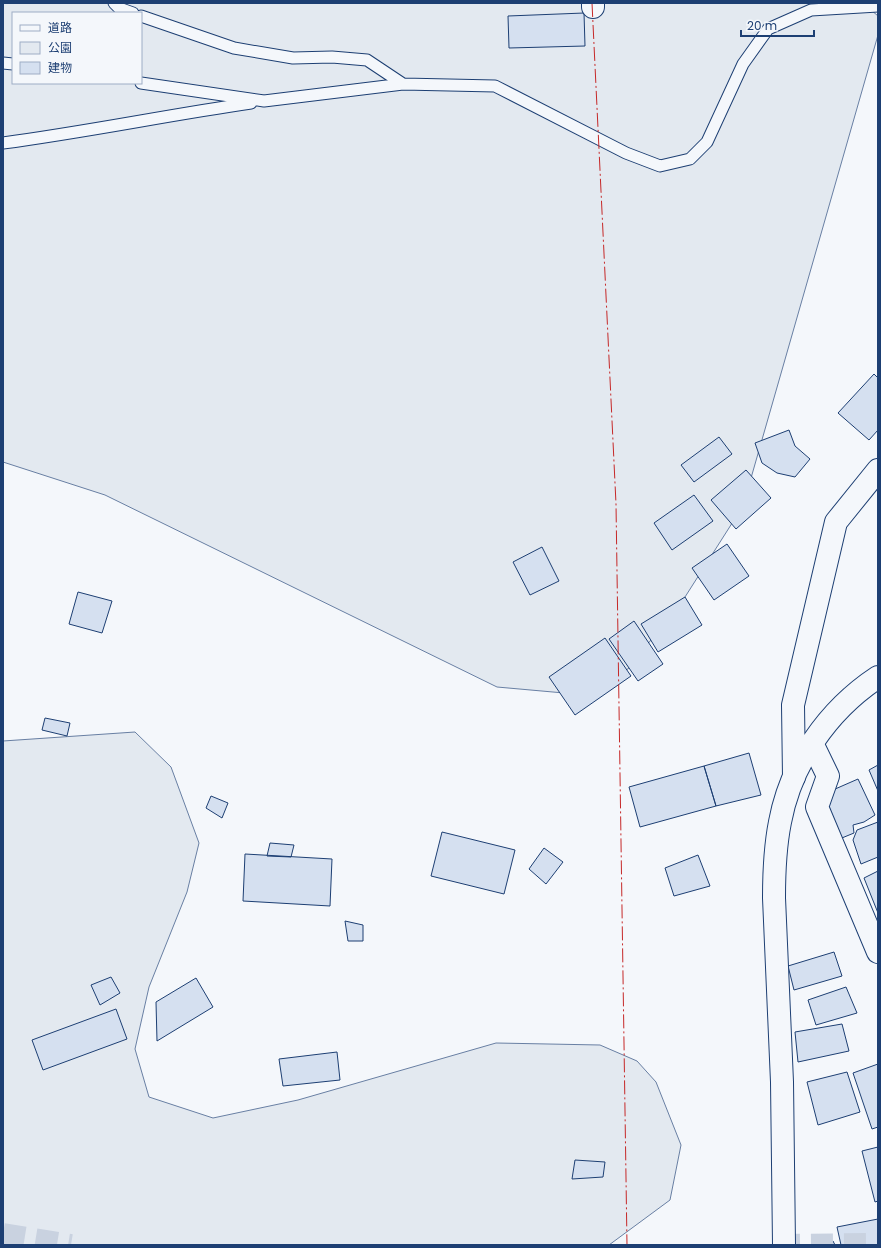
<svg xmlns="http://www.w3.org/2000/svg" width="881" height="1248" font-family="Poppins,'Noto Sans JP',sans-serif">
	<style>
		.green { fill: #e3e9f0; stroke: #687fa3; fill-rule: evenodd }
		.building { fill: #d5e0f0; stroke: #1d3f73 }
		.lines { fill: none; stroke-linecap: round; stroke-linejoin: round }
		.secondary-tunnel { stroke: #c9d2e0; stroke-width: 22; stroke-dasharray: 22 11; stroke-linecap: butt }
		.lane-casing { stroke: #1d3f73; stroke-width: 13 }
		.street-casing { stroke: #1d3f73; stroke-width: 24 }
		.secondary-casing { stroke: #1d3f73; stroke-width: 24 }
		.lane { stroke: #f4f7fb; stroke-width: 11 }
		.street { stroke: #f4f7fb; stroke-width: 22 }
		.secondary { stroke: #f4f7fb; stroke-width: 22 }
		.power { stroke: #c62828; stroke-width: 1; stroke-dasharray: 14 3 2 3; stroke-linecap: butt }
	</style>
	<rect width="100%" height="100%" fill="#f4f7fb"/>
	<path class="green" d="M3,3h860l15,13v19l-135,471 -58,91 -57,72 -64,24 -67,-6 -392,-192 -102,-33zM13,13h128v70h-128z
		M135,732l36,35 28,76 -12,49 -38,95 -14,62 14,48 64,21 85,-18 198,-57 104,2 37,16 19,21 25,63 -11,55 -61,45h-606v-504z"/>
	<path class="building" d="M584,13l1,33 -76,2 -1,-32z
		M874,374l4,4v52l-9,10 -31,-27z
		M789,430l6,16 15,13 -15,18 -18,-4 -15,-10 -7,-20z
		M719,437l13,17 -38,28 -13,-17z
		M746,470l25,28 -35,31 -25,-29z
		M694,495l19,26 -41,29 -18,-27z
		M727,544l22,32 -35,24 -22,-32z
		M542,547l17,34 -29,14 -17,-33z
		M78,592l34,9 -10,32 -33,-9z
		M685,597l17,28 -44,27 -17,-28z
		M634,621l29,43 -25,17 -29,-42z
		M605,638l26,38 -56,39 -26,-38z
		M45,718l25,5 -3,13 -25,-6z
		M749,753l12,42 -45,11 -12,-40z
		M878,765v26l-9,-21z
		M704,766l12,40 -76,21 -11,-40z
		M858,779l17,36 -11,7 -11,3 1,8 -17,7 -11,-47z
		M211,796l17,7 -6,15 -16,-10z
		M878,822v35l-17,7 -8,-24 4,-10z
		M442,832l73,18 -11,44 -73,-18z
		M270,843l24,2 -3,12 -24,-1z
		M544,848l19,14 -17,22 -17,-15z
		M245,854l87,5 -2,47 -87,-5z
		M698,855l12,31 -36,10 -9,-28z
		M878,871v42l-14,-35z
		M345,921l18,4v16h-15z
		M834,952l8,24 -48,14 -6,-24z
		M111,977l9,16 -20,12 -9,-20z
		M196,978l17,29 -56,34 -1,-39z
		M846,987l11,26 -41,12 -8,-25z
		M116,1009l11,30 -84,31 -11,-30z
		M842,1024l7,27 -51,11 -3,-30z
		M337,1052l3,28 -57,6 -4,-27z
		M878,1064v63l-6,2 -19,-56z
		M847,1072l13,40 -42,13 -11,-43z
		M878,1147v54l-3,1 -13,-51z
		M575,1160l30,2 -2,15 -31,2z
		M878,1219v26h-37l-4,-18z
		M833,1241l2,4h-17z"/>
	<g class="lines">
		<path class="secondary-tunnel" d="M3,1234l68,11
			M778,1245l100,-1"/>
		<g class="lane-casing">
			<path id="lane" d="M114,3l5,5 14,5
				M141,16l93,32 59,10 39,-1 35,3 36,24
				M3,63l10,1
				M141,83l123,18 139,-17 92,2 131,67 34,13 30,-7 17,-17 36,-78 25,-35 43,-19 67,-4
				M3,143c83,-11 165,-28 248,-40"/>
		</g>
		<g class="street-casing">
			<path id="street" d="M593,7v-4
				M812,743l16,33 -11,31 61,145
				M794,777l-1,-72 43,-183 42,-52"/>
		</g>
		<g class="secondary-casing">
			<path id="secondary" d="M784,1245l-2,-163 -8,-184c0,-25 1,-51 6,-76 11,-59 48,-112 98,-145"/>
		</g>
		<use href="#lane" class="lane"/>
		<use href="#street" class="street"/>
		<use href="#secondary" class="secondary"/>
		<path class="power" d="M592,3l24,501 11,741"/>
	</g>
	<rect width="881" height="1248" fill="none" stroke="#1d3f73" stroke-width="8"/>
	<rect x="12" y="12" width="130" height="72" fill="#f4f7fb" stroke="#9eadc5"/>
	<rect x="20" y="25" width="20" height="6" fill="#f4f7fb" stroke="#9eadc5"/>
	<text x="48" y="32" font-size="12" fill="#1d3f73">道路</text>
	<rect x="20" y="42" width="20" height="12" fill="#e3e9f0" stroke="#9eadc5"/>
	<text x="48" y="52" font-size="12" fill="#1d3f73">公園</text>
	<rect x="20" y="62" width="20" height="12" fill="#d5e0f0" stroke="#9eadc5"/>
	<text x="48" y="72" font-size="12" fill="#1d3f73">建物</text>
	<path d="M741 30v6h73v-6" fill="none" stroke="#1d3f73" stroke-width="2"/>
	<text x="747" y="30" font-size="12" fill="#1d3f73" stroke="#f4f7fb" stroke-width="3" paint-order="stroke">20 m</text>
</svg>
